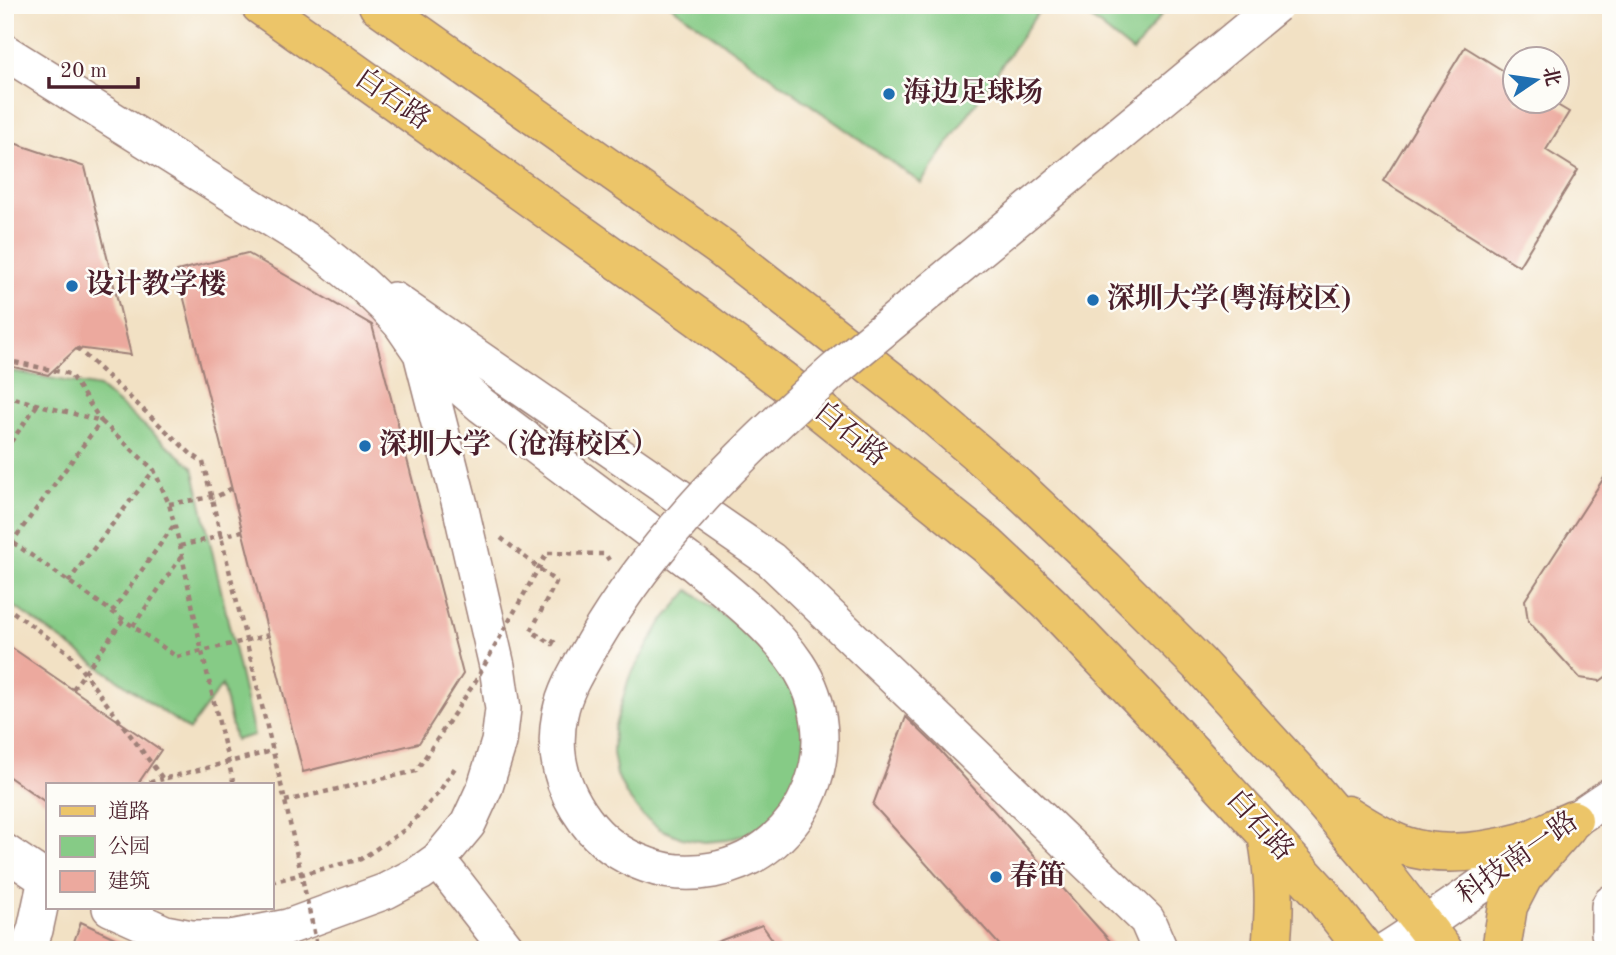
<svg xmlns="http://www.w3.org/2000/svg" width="1616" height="955" font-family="'Old Standard TT','Noto Serif SC',serif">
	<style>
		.green { fill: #86cb86; stroke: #687558; stroke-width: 2 }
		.building { fill: #eca99e }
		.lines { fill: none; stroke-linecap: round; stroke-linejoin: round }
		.minor-casing { stroke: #9e8078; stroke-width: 38 }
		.major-casing { stroke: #9e8078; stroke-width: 41 }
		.path { stroke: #9e8078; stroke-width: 4.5; stroke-dasharray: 5 5; stroke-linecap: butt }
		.minor { stroke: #fff; stroke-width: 35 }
		.major { stroke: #ecc569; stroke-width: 38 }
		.minor-bridge-casing { stroke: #9e8078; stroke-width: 38; stroke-linecap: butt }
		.path-bridge { stroke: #9e8078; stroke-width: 4.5; stroke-dasharray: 5 5; stroke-linecap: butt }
		.minor-bridge { stroke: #fff; stroke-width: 35 }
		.poi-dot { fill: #1f6fb2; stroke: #fdfcf7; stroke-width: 2.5 }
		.labels { text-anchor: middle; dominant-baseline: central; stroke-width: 5; stroke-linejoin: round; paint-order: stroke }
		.poi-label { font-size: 28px; font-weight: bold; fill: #4a1f2b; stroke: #fdfcf7; text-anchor: start }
		.street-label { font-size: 28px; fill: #4a1f2b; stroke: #fdfcf7 }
	</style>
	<rect width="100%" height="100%" fill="#fdfcf7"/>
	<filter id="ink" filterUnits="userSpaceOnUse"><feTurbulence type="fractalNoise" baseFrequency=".0143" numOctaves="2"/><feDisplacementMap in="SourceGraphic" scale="14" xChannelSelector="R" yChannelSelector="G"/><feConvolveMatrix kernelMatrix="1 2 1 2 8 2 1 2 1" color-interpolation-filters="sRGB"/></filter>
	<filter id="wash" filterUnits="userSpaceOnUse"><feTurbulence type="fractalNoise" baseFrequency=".00686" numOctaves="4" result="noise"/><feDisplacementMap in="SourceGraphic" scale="28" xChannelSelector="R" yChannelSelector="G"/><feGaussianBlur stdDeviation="1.57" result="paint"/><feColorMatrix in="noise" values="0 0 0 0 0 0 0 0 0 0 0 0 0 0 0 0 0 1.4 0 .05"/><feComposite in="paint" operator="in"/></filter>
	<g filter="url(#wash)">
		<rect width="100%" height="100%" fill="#f2e1c4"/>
		<path class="green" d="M670,5h373l-122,178z
			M1074,5h95l-36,47z
			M5,370l94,17 94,80 61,268 -19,5 -13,-55 -33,45 -184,-130z
			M689,590l43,32 26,24 22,27 14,22 7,20 4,23 -1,23 -18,43 -16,17 -20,12 -22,7 -23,2 -23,-4 -22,-9 -18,-14 -15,-19 -10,-21 -4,-22 1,-24 15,-51 32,-55z"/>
		<g id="blocks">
			<path class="building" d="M1465,47l50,31v24h37l17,10 -23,38 32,20 -59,96 -136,-85z
				M5,140l80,27 46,188 -54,-7 -29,27 -43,-10z
				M247,253l125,72 91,349 -44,69 -116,29 -126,-501z
				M1611,467v206l-11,8 -20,-3 -52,-57 -3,-21z
				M5,643l156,107 -24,35h-90v18l-42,-29z
				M906,717l30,29 182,204h-114l-131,-145z
				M81,922l59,28h-69z
				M762,925l18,25h-76l-1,-3z"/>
		</g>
	</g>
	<g filter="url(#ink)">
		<use href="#blocks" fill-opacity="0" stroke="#9e8078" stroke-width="2"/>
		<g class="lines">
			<g class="minor-casing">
				<path id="minor" d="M5,52l310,194 46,37 24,23 16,18 20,29 39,152 37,161 6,43 -4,33 -14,45 -17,37 -30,36 -18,13 -34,18 -98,36 -57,11h-40l-26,-5 -55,-25
					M394,300l377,260 376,360 13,30
					M421,353l60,52 208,156
					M5,852l42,28
					M438,860l70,90
					M1611,903l-2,3v27l2,6
					M27,950l8,-20 11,-51
					M1386,950c77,-49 149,-105 225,-155"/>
			</g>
			<g class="major-casing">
				<path id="major" d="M260,5l439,313 84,63 204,164 63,59 146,153 121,132 48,61
					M378,5l342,242 198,155 98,84 88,83 95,95 98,107 77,90 69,89
					M1347,815c18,11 37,24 58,31 37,12 80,6 117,-4 17,-5 34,-15 51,-22
					M1267,835c8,42 8,73 4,115
					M1501,950l7,-44 15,-29 44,-50"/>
			</g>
			<path class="path" d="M77,348l114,106 12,8
				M5,360l65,14 31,47 -89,121
				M5,396l96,25 53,49 15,34 11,42 22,106 32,133
				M5,450l33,-46
				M169,504l49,-8 14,-8
				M5,537l172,120 92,-22
				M501,538l55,44 -25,49 21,13 3,-5
				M180,546l62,-15
				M68,582l86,-112
				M112,612l62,-87
				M133,626l48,-69
				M73,689l50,-69
				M140,785l23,-6
				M271,882l90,-23 45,-30 33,-37 17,-26"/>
			<use href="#minor" class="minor"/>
			<use href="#major" class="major"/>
			<g class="minor-bridge-casing">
				<path id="minor-bridge" d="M693,563c36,31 77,61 104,101 53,79 10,188 -84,206 -22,4 -45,3 -66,-5 -26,-9 -46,-23 -62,-45 -23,-31 -33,-68 -25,-106 5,-26 20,-48 33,-71 61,-105 153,-195 244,-275l439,-363"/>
			</g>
			<path class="path-bridge" d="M203,462l82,339 33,149
				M5,606l64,47 94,126 109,-28
				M285,801l131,-30 59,-89 72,-129 58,1 4,6"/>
			<use href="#minor-bridge" class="minor-bridge"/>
		</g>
	</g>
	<g class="poi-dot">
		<circle cx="889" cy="94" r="7"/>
		<circle cx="72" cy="286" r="7"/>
		<circle cx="1093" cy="300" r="7"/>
		<circle cx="365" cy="446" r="7"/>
		<circle cx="996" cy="877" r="7"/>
	</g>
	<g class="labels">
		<g class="poi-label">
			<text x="903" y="94">海边足球场</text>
			<text x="86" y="286">设计教学楼</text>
			<text x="1107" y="300">深圳大学(粤海校区)</text>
			<text x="379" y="446">深圳大学（沧海校区）</text>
			<text x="1010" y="877">春笛</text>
		</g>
		<g class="street-label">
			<text transform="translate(392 100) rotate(35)">白石路</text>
			<text transform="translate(850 435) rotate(39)">白石路</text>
			<text transform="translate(1259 826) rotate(48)">白石路</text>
			<text transform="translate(1518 859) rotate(-35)">科技南一路</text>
		</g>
	</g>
	<rect width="1616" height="955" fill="none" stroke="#fdfcf7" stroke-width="28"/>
	<rect x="46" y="783" width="228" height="126" fill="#fdfcf7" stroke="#b5a4a5" stroke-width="2"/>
	<rect x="60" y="806" width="35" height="10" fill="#ecc569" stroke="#b5a4a5" stroke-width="2"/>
	<text x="108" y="818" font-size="21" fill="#4a1f2b">道路</text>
	<rect x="60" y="836" width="35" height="21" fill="#86cb86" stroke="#b5a4a5" stroke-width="2"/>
	<text x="108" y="853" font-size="21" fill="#4a1f2b">公园</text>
	<rect x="60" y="871" width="35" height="21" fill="#eca99e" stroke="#b5a4a5" stroke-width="2"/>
	<text x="108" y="888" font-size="21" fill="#4a1f2b">建筑</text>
	<g transform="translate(1536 80) rotate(77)"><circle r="33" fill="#fdfcf7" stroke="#b5a4a5" stroke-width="2"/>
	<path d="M0-5L12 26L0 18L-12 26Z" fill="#1f6fb2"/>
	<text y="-10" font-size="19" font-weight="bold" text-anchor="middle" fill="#4a1f2b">北</text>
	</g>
	<path d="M49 77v10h89v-10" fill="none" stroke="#4a1f2b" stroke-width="3.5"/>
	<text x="60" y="77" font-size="21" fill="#4a1f2b" stroke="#fdfcf7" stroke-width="5" paint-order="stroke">20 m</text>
</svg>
